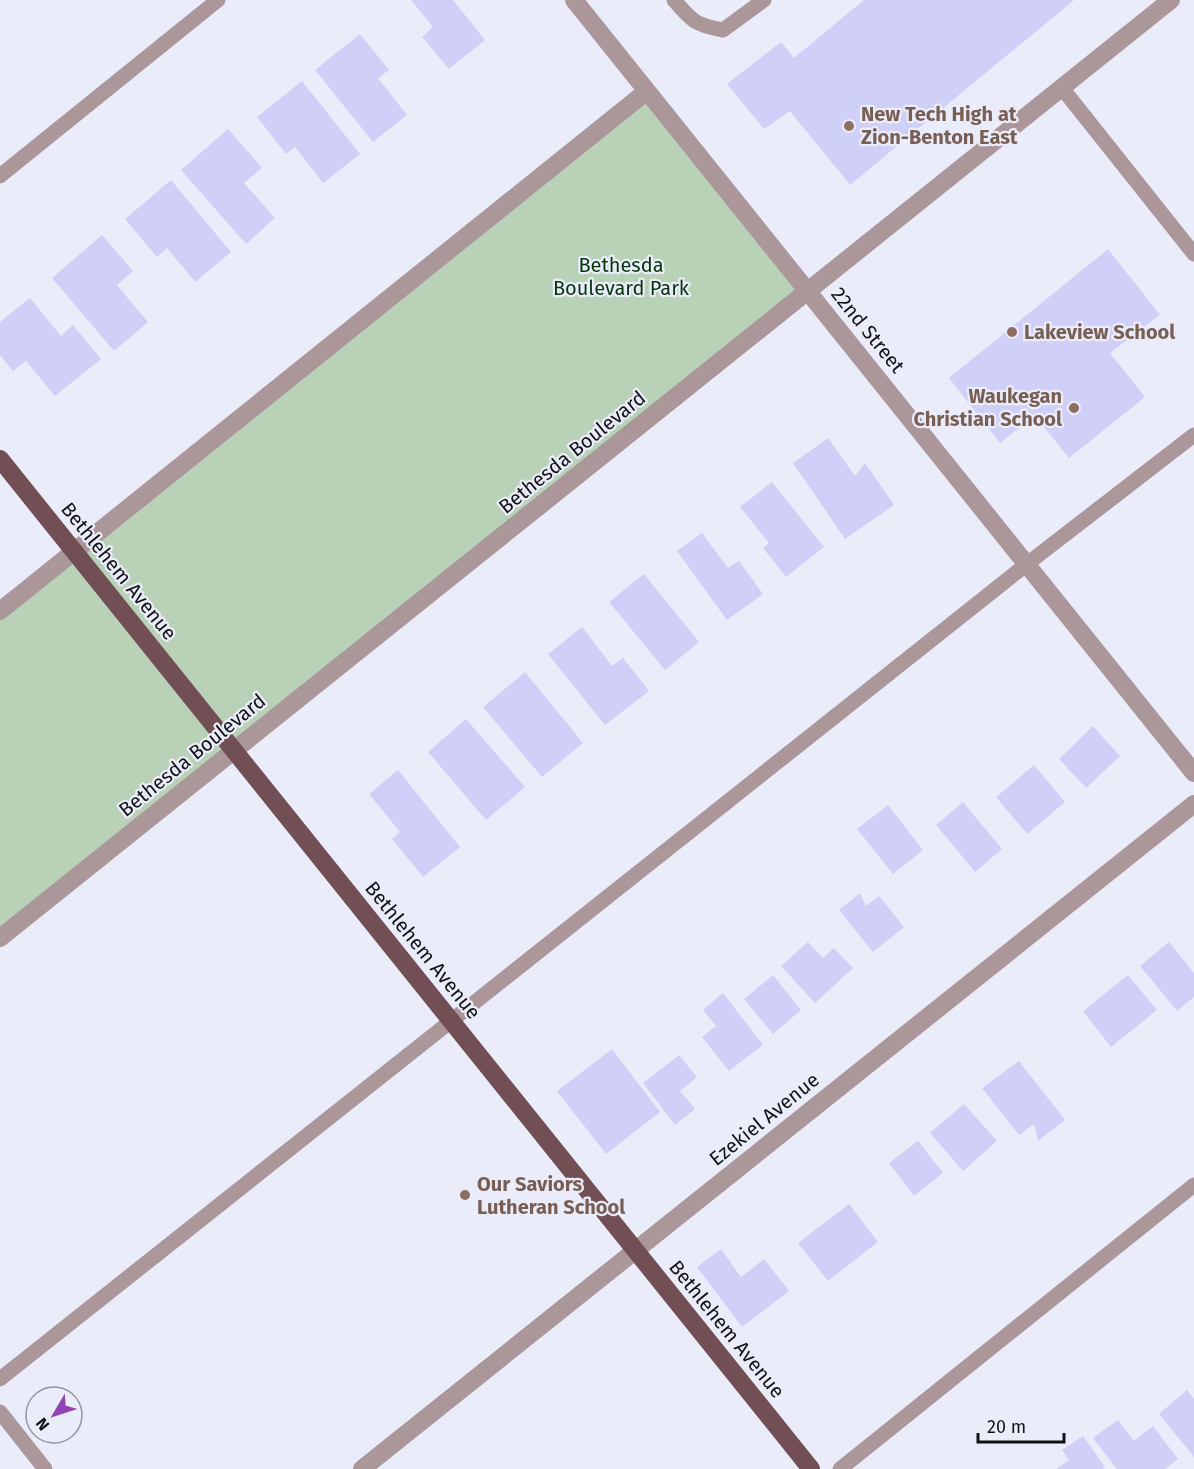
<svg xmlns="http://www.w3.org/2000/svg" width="1194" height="1469" font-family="'Fira Sans',sans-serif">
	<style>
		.green { fill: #b8d1b7 }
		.building { fill: #cfcff7 }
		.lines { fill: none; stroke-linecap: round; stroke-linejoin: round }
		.lane { stroke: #ab9699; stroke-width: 15 }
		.street { stroke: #ab9699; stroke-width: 18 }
		.primary { stroke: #724f55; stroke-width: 18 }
		.education-dot { fill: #8d6e63; stroke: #eaedf9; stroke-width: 2 }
		.labels { text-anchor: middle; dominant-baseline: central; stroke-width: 4.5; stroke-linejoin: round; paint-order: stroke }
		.education-label { font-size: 20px; font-weight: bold; fill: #785e54; stroke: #eaedf9; text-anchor: start }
		.park-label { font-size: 20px; fill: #05350a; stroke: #eaedf9 }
		.street-label { font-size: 20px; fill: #121216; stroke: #eaedf9 }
	</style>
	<rect width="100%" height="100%" fill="#eaedf9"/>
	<path class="green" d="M647,91l161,201 -808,645v-326z"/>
	<path class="building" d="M411,0h42l32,40 -36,29 -27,-32 11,-10z
		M864,0h210l-224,185 -60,-74 -26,18 -37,-45 54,-42 13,16z
		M360,34l29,36 -11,8 29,37 -34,27 -58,-72z
		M302,81l58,73 -37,29 -28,-36 -9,7 -29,-37z
		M228,129l34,39 -18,15 31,35 -29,26 -65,-74z
		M171,180l60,72 -36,30 -28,-34 -10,9 -32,-38z
		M102,235l31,36 -16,14 31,37 -34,29 -62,-73z
		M1108,249l52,66 -50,38 35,44 -76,61 -34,-42 -35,27 -51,-65z
		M30,298l31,38 12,-11 28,34 -46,37 -29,-35 -13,10 -13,-16v-33z
		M828,438l27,38 10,-13 29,42 -49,34 -52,-76z
		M772,482l52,65 -38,30 -23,-29 6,-5 -29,-36z
		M702,533l26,35 11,-7 24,33 -36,26 -50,-69z
		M644,574l55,68 -34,28 -56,-68z
		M582,627l30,39 11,-8 26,33 -44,34 -57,-71z
		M525,672l58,71 -41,34 -59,-70z
		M466,719l59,68 -39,33 -58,-68z
		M1093,726l27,30 -34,32 -27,-29z
		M1034,765l31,37 -38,32 -31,-37z
		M398,770l62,77 -37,30 -31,-38 8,-7 -31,-38z
		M963,802l39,47 -27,23 -39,-47z
		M888,805l35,45 -30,24 -36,-45z
		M860,893l6,13 13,-10 25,31 -31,25 -34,-42z
		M808,942l15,16 11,-10 19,20 -38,35 -34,-37z
		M1169,942l25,31v24l-17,14 -37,-45z
		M773,975l28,35 -28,24 -29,-35z
		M1128,975l29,35 -46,37 -28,-36z
		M723,993l40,52 -34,26 -27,-34 14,-11 -13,-16z
		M612,1049l48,63 -54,42 -49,-63z
		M679,1055l18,22 -17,14 15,18 -20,16 -32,-42z
		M1019,1061l46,59 -27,21 -4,-17 -15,11 -37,-47z
		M964,1104l33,37 -34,30 -33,-38z
		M918,1141l25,32 -29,23 -25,-33z
		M849,1204l29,38 -50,39 -30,-38z
		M721,1249l20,28 23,-18 25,32 -47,36 -45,-60z
		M1187,1390l7,9v58l-35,-43z
		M1118,1420l16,21 19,-15 25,33 -13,10h-48l-24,-31z
		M1083,1436l22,31 -2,2h-47l13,-9 -7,-10z"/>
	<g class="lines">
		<path class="lane" d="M674,0c18,21 21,25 49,30l41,-30
			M1062,88l132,166
			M0,176l218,-176
			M0,1379l1027,-815 167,-129
			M0,1412l45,57
			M840,1469l354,-284"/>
		<path class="street" d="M574,0l620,773
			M0,611l647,-520
			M0,938l1171,-938
			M362,1469l832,-665"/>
		<path class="primary" d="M0,459l811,1010"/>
	</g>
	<g class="education-dot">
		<circle cx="849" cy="126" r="6"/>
		<circle cx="1012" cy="332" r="6"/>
		<circle cx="1074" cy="408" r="6"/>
		<circle cx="465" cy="1195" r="6"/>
	</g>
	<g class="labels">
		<g class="education-label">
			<text x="861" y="114">New Tech High at<tspan x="861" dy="23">Zion-Benton East</tspan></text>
			<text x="1024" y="332">Lakeview School</text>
			<text x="1062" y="396" text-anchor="end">Waukegan<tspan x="1062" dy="23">Christian School</tspan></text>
			<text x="477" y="1184">Our Saviors<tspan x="477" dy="23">Lutheran School</tspan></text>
		</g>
		<g class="park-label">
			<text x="621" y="265">Bethesda<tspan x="621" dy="23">Boulevard Park</tspan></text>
		</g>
		<g class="street-label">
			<text transform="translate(868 330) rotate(51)">22nd Street</text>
			<text transform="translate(572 452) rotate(-39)">Bethesda Boulevard</text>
			<text transform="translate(119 571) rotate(51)">Bethlehem Avenue</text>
			<text transform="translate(192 755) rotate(-39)">Bethesda Boulevard</text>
			<text transform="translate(423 950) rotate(51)">Bethlehem Avenue</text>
			<text transform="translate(764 1119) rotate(-39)">Ezekiel Avenue</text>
			<text transform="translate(727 1329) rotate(51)">Bethlehem Avenue</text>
		</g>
	</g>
	<g transform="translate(54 1415) rotate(231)"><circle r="28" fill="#eaedf9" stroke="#94959e" stroke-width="1.5"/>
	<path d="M0-4.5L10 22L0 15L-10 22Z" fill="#9344b4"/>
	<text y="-9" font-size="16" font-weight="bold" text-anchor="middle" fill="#121216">N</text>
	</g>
	<path d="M978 1433v9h86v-9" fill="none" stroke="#121216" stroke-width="3"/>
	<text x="987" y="1433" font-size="18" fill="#121216" stroke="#eaedf9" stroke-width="4.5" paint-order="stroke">20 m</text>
</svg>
